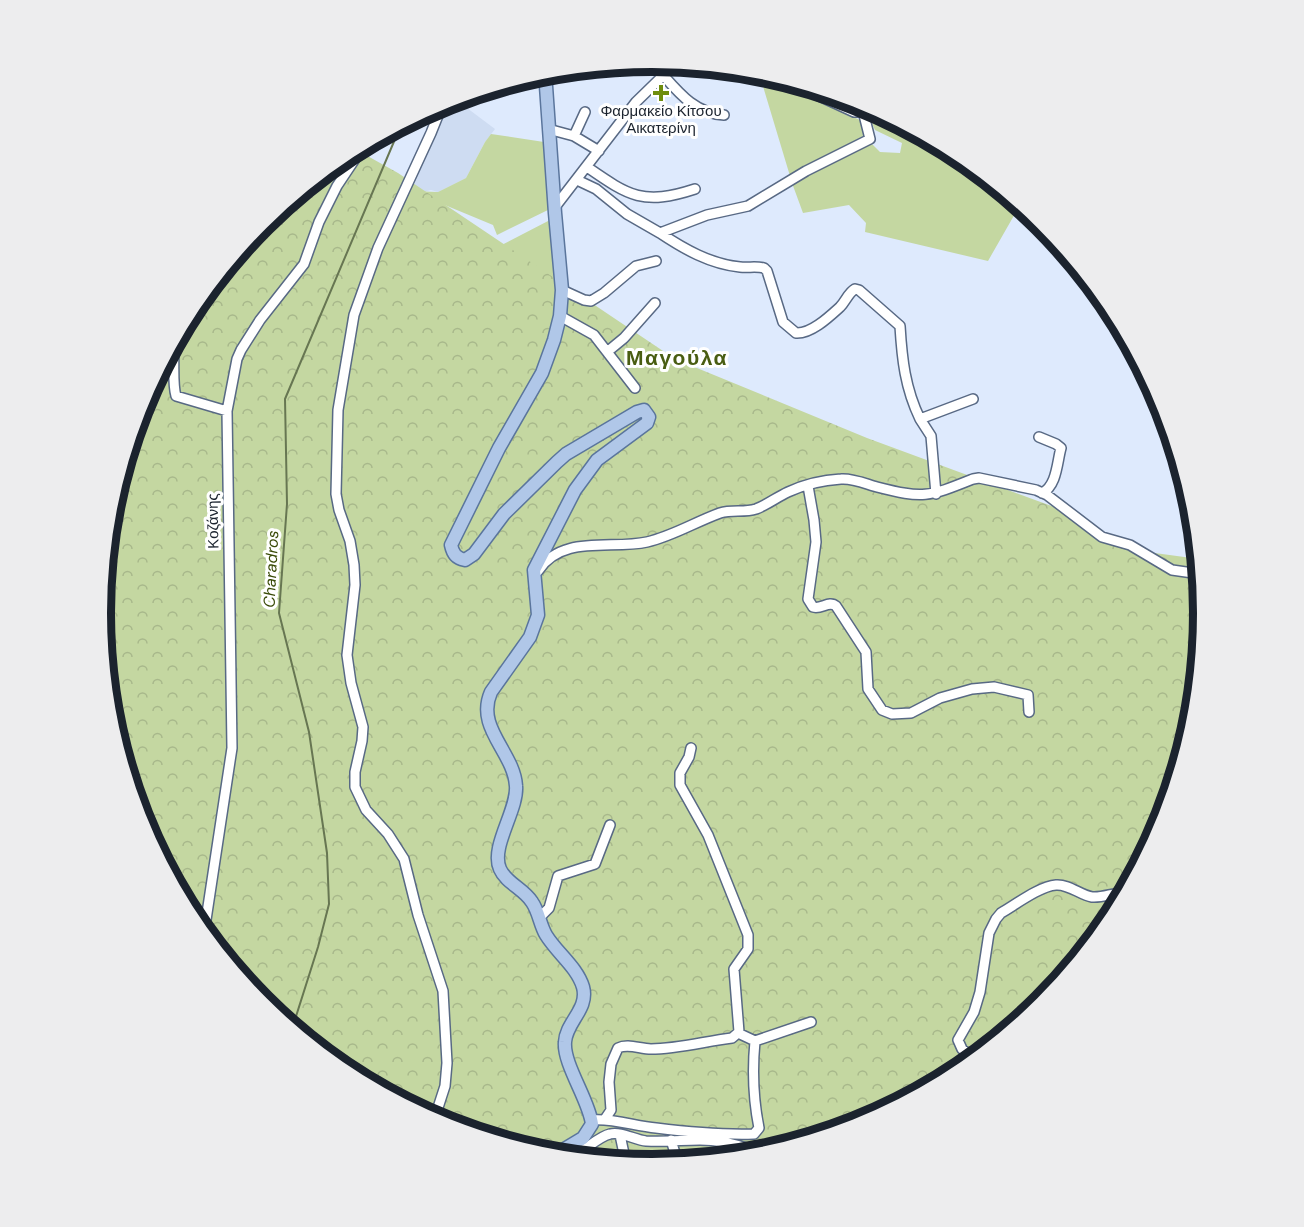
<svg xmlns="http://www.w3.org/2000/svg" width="1304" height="1227" font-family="'DM Sans',sans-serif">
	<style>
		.built { fill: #cedcf2 }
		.grass { fill: #c4d7a1 }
		.forest { fill: url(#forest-crowns) }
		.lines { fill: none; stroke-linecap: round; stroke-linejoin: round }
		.stream { stroke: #677652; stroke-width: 2 }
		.minor-casing { stroke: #586984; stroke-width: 12 }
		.major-casing { stroke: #5a759c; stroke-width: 15 }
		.minor { stroke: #fff; stroke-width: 9 }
		.major { stroke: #b0c7e8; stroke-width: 12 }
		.poi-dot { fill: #6e8d0d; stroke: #fff; stroke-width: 2 }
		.labels { text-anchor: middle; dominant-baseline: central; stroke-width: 6; stroke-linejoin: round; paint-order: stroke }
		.poi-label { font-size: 15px; fill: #1b232e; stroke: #fff }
		.street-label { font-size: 15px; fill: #1b232e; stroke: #fff }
		.water-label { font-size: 16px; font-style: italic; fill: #394a07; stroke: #fff }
		.district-label { font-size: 21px; font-weight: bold; letter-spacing: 1.5px; fill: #495d12; stroke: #fff }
		.rim { fill: none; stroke: #1b232e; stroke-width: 8 }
	</style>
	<defs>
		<pattern id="forest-crowns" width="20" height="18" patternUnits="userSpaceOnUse" patternTransform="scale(1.5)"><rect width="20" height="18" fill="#c4d7a1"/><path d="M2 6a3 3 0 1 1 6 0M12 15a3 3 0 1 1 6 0" fill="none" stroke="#a8b88b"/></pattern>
	</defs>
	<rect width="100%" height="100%" fill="#deeafd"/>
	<path class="built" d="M455,99l40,30 -10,13 -19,36 -28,14 -7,-2 -8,2 -10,-4 35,-87z"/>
	<path class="grass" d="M759,73l103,48 1,15 -73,40z
		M873,109l86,46 61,50 -32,56 -123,-29 1,-9 -17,-18 -46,8 -11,-30 39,-21 41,-18 8,8 20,1 2,-10 -27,-13 -5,-11z
		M491,134l53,8 6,67 -53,26 -4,-10 -82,-34 27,1 28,-14 19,-36z
		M550,220l6,68 -66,-37z"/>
	<path class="forest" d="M355,149l43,24 277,186 192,79 190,70 83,43 59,8 5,55 -11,108 -31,103 -51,95 -69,84 -84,69 -95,51 -104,31 -107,10 -108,-10 -104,-32 -95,-51 -84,-68 -68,-84 -51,-96 -31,-103 -11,-108 11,-108 31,-103 51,-95 69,-84 84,-69z"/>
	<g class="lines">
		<path class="stream" d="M292,1029l26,-82 11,-43 -2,-51 -18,-121 -30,-119 8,-109 -2,-105 116,-274"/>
		<g class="minor-casing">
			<path id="minor" d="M651,62c22,22 38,51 73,53
				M780,78l74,34 9,-1
				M585,112l-11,24 25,15
				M548,129l26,7
				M587,167c42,29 56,39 108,22
				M577,180l19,9 31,25 33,19 47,-18 41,-9 58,-35 64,-32 -7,-28 4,-5
				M555,207l81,-105 39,-38
				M660,233c24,16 50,31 80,34 8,1 16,-1 24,1l3,3 16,51 13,11c15,1 33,-16 44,-26 6,-6 8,-14 15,-18l4,1 41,36c2,33 5,62 20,93
				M562,290l22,10 7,1 13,-8 32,-27 20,-5
				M560,316l34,19 41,53
				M173,345c2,15 -1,38 3,51l51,15
				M607,352l17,-14 31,-35
				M1039,437l17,7 5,4c-4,14 -4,38 -19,45
				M808,486l6,34 2,22 -8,57 5,8c8,3 16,-7 23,-1l30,46 2,37 14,21 10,4 19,-1 29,-15 32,-9 22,-2 34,8 1,17
				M936,494l-5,-58 -11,-17 53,-20
				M538,571c24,-37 73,-21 109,-29 26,-6 48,-20 73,-29 12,-4 24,0 36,-4 11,-4 21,-12 32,-17 15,-7 36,-12 53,-13 12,-1 25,5 36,8 47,12 51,10 96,-8l6,-1 57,12 11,5 55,42 28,8 42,25 28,4
				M539,918l10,-10 9,-32 37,-12 15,-39
				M204,933l28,-185 -5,-337 10,-52 4,-9 19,-30 44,-56 15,-42 18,-36 28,-42
				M738,1033l17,8 56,-19
				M975,1059l-13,-10 -4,-9 16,-28 6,-20 9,-59 7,-14 5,-6c14,-8 39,-27 55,-28 13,-1 24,10 36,12 12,1 22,-5 33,-4
				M605,1119l6,-9 -2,-28 2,-18 7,-16c10,-5 22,1 33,1 27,0 55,-8 81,-11l7,-6 -5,-63 14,-20v-14l-40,-100 -28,-50v-12l9,-16 2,-9
				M434,1120l11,-34 2,-23 -4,-72 -25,-76 -14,-56 -16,-25 -22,-24 -11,-23v-15l7,-31 1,-14 -12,-44 -4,-28 8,-70 -1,-20 -4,-24 -11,-31 -3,-16 2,-84 16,-95 24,-67 53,-115 12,-30
				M592,1120c20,-2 43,6 64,8 32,4 66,7 98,6l5,-6c-6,-30 -7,-56 -4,-87
				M620,1135l6,28
				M671,1140l7,23
				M567,1148l16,2c8,-5 18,-14 27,-16 11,-3 25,6 36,7 39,2 61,-7 100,7"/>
		</g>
		<g class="major-casing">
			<path id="major" d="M545,72l10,141 7,77 -2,26 -6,24 -12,33 -43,75 -48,97c2,9 5,13 14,15l9,-6 30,-40 53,-52 9,-8 71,-42 7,-2 5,7 -2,6 -50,37 -22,30 -41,80 4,45 -8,22 -39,55c-16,36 23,60 25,94 2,24 -26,61 -16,83 6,14 24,20 32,33 7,10 8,23 14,33 11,18 31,32 37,52 6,22 -17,35 -18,55 -2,22 24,58 27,82l-9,14 -30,18"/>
		</g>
		<use href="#minor" class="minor"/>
		<use href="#major" class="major"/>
	</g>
	<path class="poi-dot" d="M658 84h6v6h6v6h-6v6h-6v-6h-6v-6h6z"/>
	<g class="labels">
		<g class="poi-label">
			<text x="661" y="111">Φαρμακείο Κίτσου<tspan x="661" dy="17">Αικατερίνη</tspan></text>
		</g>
		<g class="street-label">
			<text transform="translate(213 521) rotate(-91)">Κοζάνης</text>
		</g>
		<g class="water-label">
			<text transform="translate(271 569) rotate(-87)">Charadros</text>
		</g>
		<g class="district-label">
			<text x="677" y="358">Μαγούλα</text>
		</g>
	</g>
	<path d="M0 0H1304V1227H0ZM111 613a541 541 0 1 1 1082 0a541 541 0 1 1-1082 0Z" fill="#ededee" fill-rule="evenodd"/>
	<path class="rim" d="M111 613a541 541 0 1 1 1082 0a541 541 0 1 1-1082 0Z"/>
</svg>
